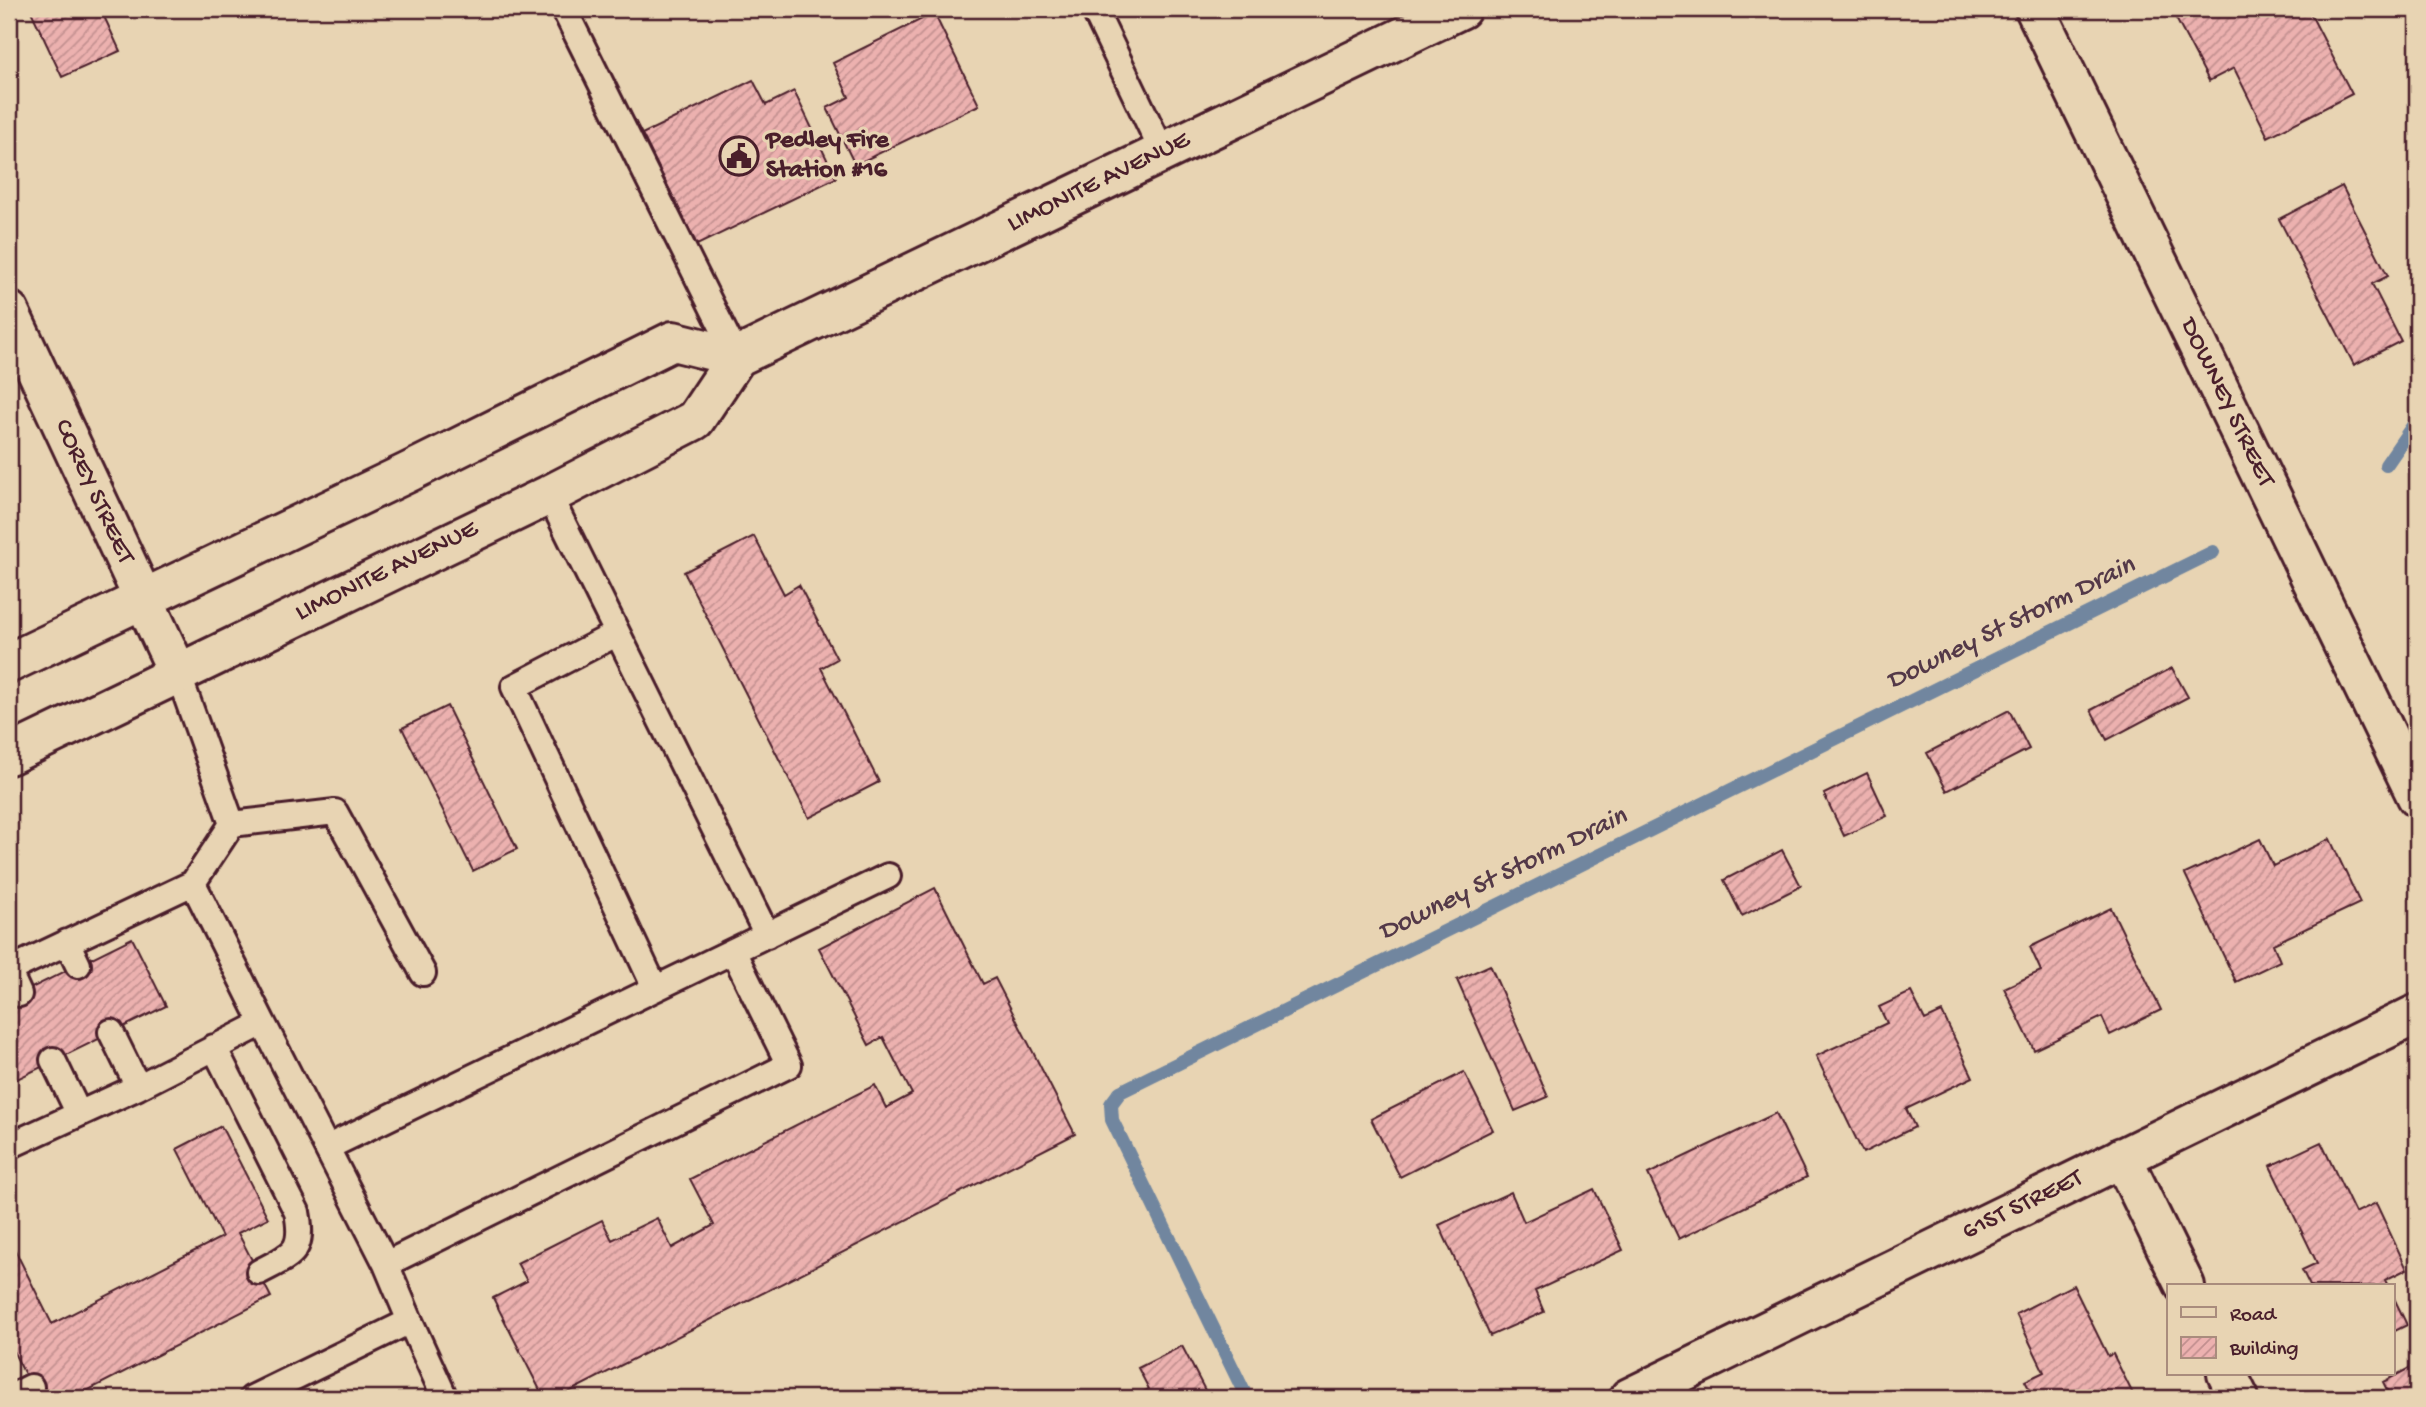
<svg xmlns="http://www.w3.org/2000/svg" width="2426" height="1407" font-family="'Gochi Hand',sans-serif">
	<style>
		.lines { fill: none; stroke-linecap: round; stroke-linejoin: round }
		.stream { stroke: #71869f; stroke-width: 14 }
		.building { fill: url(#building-hatch); stroke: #4a1f2b; stroke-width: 2 }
		.service-casing { stroke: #4a1f2b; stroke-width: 30 }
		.minor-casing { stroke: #4a1f2b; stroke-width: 44 }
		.primary-casing { stroke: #4a1f2b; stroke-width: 44 }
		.service { stroke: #e8d4b3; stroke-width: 24 }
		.minor { stroke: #e8d4b3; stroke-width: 38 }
		.primary { stroke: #e8d4b3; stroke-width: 38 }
		.labels { text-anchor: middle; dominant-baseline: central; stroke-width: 6; stroke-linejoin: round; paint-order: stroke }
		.poi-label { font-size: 26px; font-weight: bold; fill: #4a1f2b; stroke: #e8d4b3; text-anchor: start }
		.street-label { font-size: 26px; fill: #4a1f2b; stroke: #e8d4b3 }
		.water-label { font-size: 28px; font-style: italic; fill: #543948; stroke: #e8d4b3 }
	</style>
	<defs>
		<pattern id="building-hatch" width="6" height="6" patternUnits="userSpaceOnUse" patternTransform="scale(1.75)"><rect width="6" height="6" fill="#ecb1af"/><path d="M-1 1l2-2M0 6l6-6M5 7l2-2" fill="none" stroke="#c18f8f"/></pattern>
	</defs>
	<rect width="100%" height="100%" fill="#e8d4b3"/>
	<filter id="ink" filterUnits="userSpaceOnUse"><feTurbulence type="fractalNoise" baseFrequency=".0143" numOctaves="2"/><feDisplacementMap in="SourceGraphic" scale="14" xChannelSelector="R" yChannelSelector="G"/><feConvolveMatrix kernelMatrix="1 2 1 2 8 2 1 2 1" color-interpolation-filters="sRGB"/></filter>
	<g filter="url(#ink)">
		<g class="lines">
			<path class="stream" d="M2386,465l31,-45
				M1247,1398l-135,-278 -1,-16 9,-12 1093,-540"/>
		</g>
		<path class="building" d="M30,9h79l-7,3 18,39 -58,26z
			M2171,9h100l5,10 20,-10h12l44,85 -84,43 -34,-69 -25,13z
			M934,13l45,92 -124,60 -28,-57 22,-11 -16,-34z
			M753,80l13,25 28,-14 42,87 -139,67 -55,-111z
			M2342,186l46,90 -16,8 29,57 -47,24 -75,-146z
			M754,536l30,58 15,-9 38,74 -16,9 58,114 -70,36 -125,-246z
			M2172,668l16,29 -81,43 -16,-30z
			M447,706l70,143 -44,22 -71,-143z
			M2009,710l20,39 -82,42 -20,-38z
			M1867,773l20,43 -43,20 -20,-42z
			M2260,839l13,27 57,-27 30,64 -87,41 7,17 -44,21 -51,-108z
			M1782,850l19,36 -59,30 -18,-36z
			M935,888l48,96 12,-6 80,156 -518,264h-13l-51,-100 34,-17 -10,-18 85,-43 10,20 45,-22 15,30 42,-23 -24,-46 185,-94 11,23 26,-14 -29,-57 -14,8 -50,-97z
			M2111,908l50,102 -51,25 -8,-18 -68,33 -30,-62 37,-17 -11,-24z
			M132,938l34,68 -157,77v-84z
			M1490,965l58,132 -33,14 -58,-131z
			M1911,992l14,28 17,-8 31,65 -67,32 9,18 -52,26 -47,-97 71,-33 -8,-16z
			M1464,1072l29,58 -93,47 -29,-58z
			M1776,1113l31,64 -128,62 -31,-65z
			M221,1126l47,92 -30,15 33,64 -198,101h-36l-28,-55v-105l43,86 170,-87 -45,-88z
			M2321,1142l34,71 21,-10 31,66 -22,11 3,6h-78l-8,-16 15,-7 -47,-97z
			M1594,1189l29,61 -88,41 9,21 -54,24 -51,-111 72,-33 13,30z
			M2073,1285l35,71 5,-2 22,44h-101l-9,-17 19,-9 -28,-58z
			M2393,1296l14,29 -14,7z
			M1182,1346l27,52h-77l17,-9 -11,-21z
			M2417,1364v34h-26l-8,-16z"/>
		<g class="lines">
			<g class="service-casing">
				<path id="service" d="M564,9l173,348
					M1094,9l69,144
					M549,495l218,440
					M616,634l-102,53 141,301
					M232,824l103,-12 88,161
					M193,883l70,140
					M67,942l11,23
					M9,970l184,-87 39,-59 -54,-151
					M9,972l10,22
					M111,1032l27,55
					M214,1047l83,165c8,41 -6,43 -38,60
					M53,1060l26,54
					M9,1146l129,-59 125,-64 123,241 24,57 -158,77
					M328,1147l560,-271
					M386,1264l403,-199 -56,-114
					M410,1321l35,77
					M9,1398l22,-11"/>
			</g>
			<g class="minor-casing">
				<path id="minor" d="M2035,9l382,788
					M9,311l169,362
					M2122,1157l63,129
					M2227,1374l12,24
					M1629,1398l788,-384"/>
			</g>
			<g class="primary-casing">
				<path id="primary" d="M9,663l398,-190 266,-132 64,16
					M9,755l540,-260 146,-75 42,-63 724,-348"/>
			</g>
			<use href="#service" class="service"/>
			<use href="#minor" class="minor"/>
			<use href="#primary" class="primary"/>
		</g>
	</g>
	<defs>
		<g id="civic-ring" transform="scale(2.0125)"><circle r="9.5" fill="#e8d4b3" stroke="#4a1f2b" stroke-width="1.5"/><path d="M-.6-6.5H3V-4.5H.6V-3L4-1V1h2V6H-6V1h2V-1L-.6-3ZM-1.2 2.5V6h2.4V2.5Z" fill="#4a1f2b"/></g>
	</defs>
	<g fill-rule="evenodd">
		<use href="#civic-ring" x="739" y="156"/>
	</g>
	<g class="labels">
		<g class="poi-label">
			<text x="766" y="141">Pedley Fire<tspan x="766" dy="30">Station #16</tspan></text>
		</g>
		<g class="street-label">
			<text transform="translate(1099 183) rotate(-26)">LIMONITE AVENUE</text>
			<text transform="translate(2226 403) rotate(64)">DOWNEY STREET</text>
			<text transform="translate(93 492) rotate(65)">COREY STREET</text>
			<text transform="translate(387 572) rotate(-26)">LIMONITE AVENUE</text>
			<text transform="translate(2023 1206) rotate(-26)">61ST STREET</text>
		</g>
		<g class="water-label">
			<text transform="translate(2011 624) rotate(-26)">Downey St Storm Drain</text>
			<text transform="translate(1503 875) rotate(-26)">Downey St Storm Drain</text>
		</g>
	</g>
	<rect width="2426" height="1407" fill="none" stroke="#e8d4b3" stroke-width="35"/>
	<rect x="18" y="18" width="2391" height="1372" fill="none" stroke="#4a1f2b" stroke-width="2.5" filter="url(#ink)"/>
	<rect x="2167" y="1284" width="228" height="91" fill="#e8d4b3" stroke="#a98c7d" stroke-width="2"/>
	<rect x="2181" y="1307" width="35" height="10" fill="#e8d4b3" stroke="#a98c7d" stroke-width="2"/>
	<text x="2230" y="1320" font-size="21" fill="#4a1f2b">Road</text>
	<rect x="2181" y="1337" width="35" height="21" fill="url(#building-hatch)" stroke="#a98c7d" stroke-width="2"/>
	<text x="2230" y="1354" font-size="21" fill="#4a1f2b">Building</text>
</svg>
